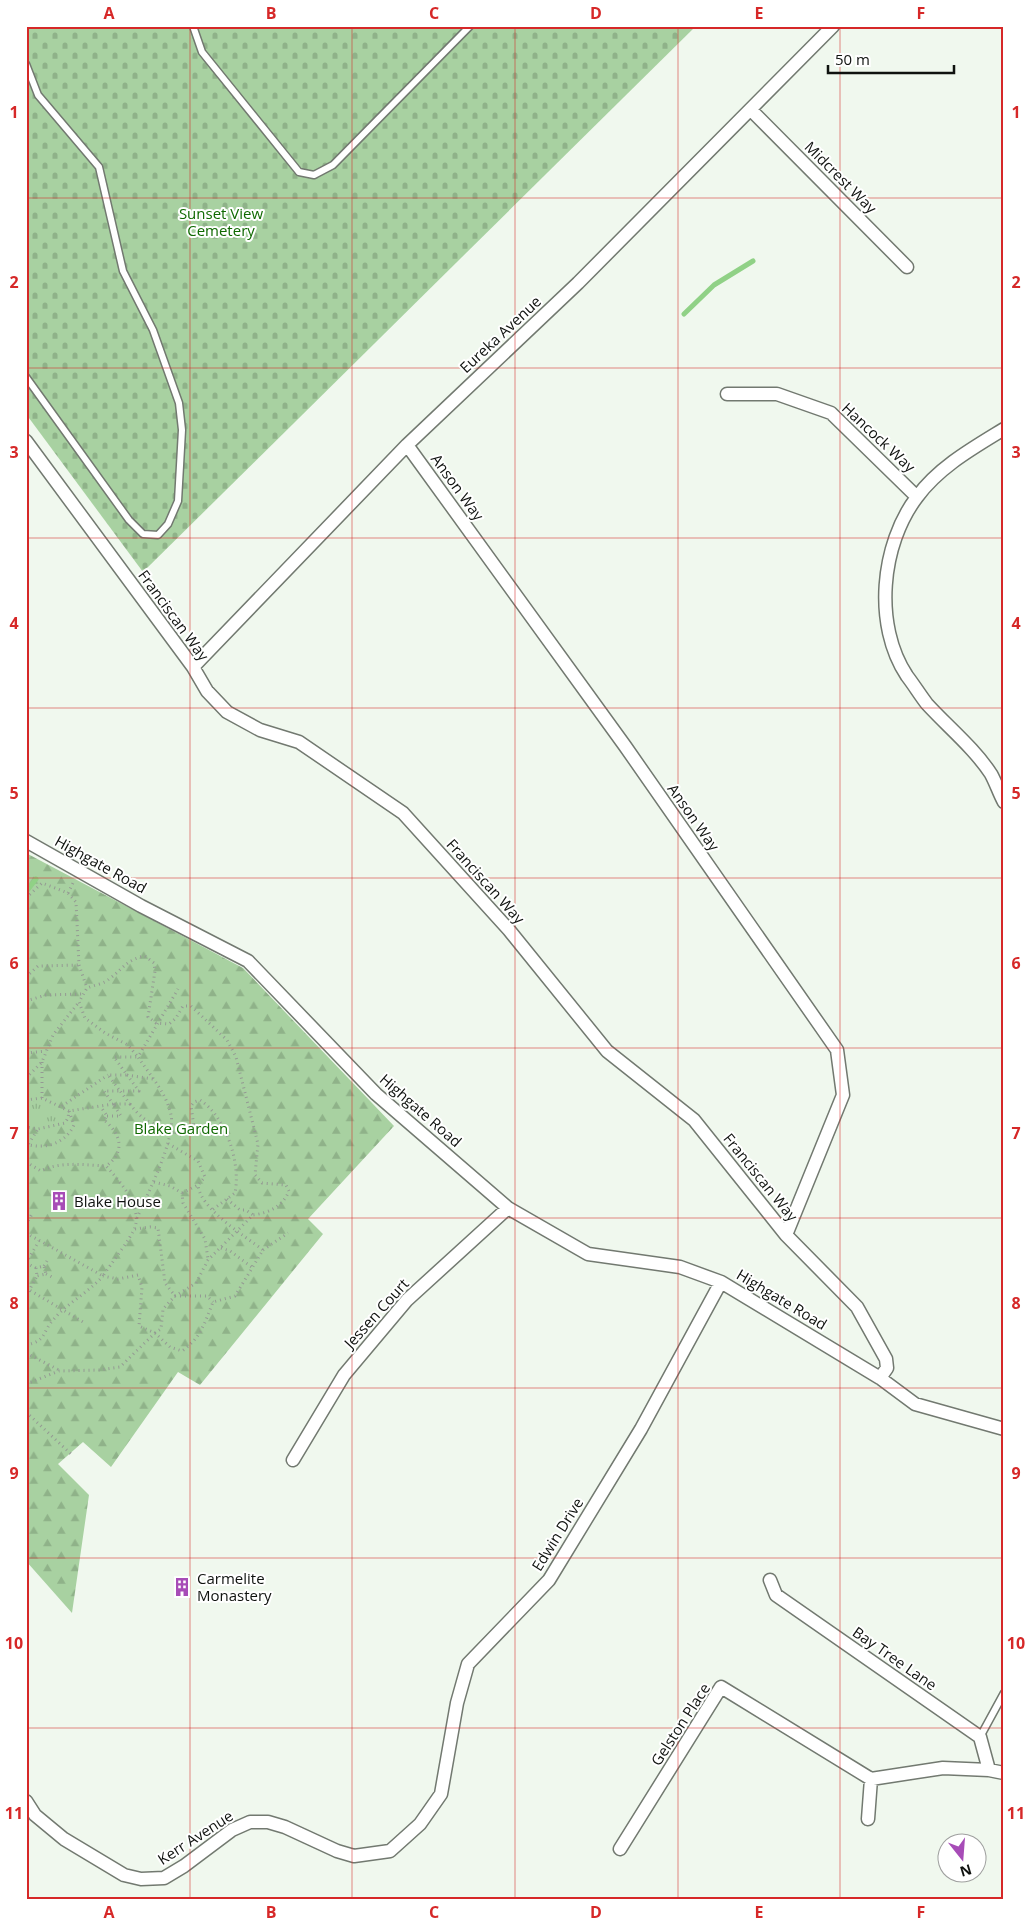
<svg xmlns="http://www.w3.org/2000/svg" width="1030" height="1926" font-family="'Open Sans',sans-serif">
	<style>
		.forest { fill: url(#forest-firs) }
		.cemetery { fill: url(#cemetery-stones) }
		.park { fill: url(#park-tufts) }
		.lines { fill: none; stroke-linecap: round; stroke-linejoin: round }
		.stream { stroke: #90d186; stroke-width: 5 }
		.service-casing { stroke: #727970; stroke-width: 9 }
		.minor-casing { stroke: #727970; stroke-width: 15 }
		.path { stroke: #949a93; stroke-width: 3; stroke-dasharray: 1 4; stroke-linecap: butt }
		.service { stroke: #fff; stroke-width: 6 }
		.minor { stroke: #fff; stroke-width: 12 }
		.grid { fill: none; stroke: #d62828; stroke-width: 1; stroke-opacity: 0.55 }
		.labels { text-anchor: middle; dominant-baseline: central; stroke-width: 4; stroke-linejoin: round; paint-order: stroke }
		.street-label { font-size: 15px; fill: #0f120f; stroke: #fff }
		.park-label { font-size: 15px; fill: #0f6900; stroke: #fff }
		.poi-label { font-size: 15px; fill: #0f120f; stroke: #fff; text-anchor: start }
		.neatline { fill: none; stroke: #d62828; stroke-width: 2 }
		.grid-label { font-size: 16px; text-anchor: middle; font-weight: bold; fill: #d62828 }
	</style>
	<defs>
		<pattern id="forest-firs" width="22" height="20" patternUnits="userSpaceOnUse" patternTransform="scale(1.25)"><rect width="22" height="20" fill="#a8d1a1"/><path d="M5 1l3.5 6h-7zM16 11l3.5 6h-7z" fill="#8fb289"/></pattern>
		<pattern id="cemetery-stones" width="16" height="16" patternUnits="userSpaceOnUse" patternTransform="scale(1.25)"><rect width="16" height="16" fill="#a8d1a1"/><path d="M2 7V4a2 2 0 0 1 4 0v3zM10 15v-3a2 2 0 0 1 4 0v3z" fill="#8fb289"/></pattern>
		<pattern id="park-tufts" width="24" height="20" patternUnits="userSpaceOnUse" patternTransform="scale(1.25)"><rect width="24" height="20" fill="#a8d1a1"/><path d="M3 7l-1-3M5 7V3M7 7l1-3M15 17l-1-3M17 17v-4M19 17l1-3" fill="none" stroke="#8fb289"/></pattern>
	</defs>
	<rect width="100%" height="100%" fill="#f0f8ee"/>
	<path class="forest" d="M26,853l217,115 151,158 -86,93 15,15 -123,151 -22,-13 -67,95 -28,-25 -25,22 31,31 -17,118 -46,-52z"/>
	<path class="cemetery" d="M26,26h670l-553,546 -117,-158z"/>
	<path class="park" d="M37,1101l11,2 14,6 4,11 -4,3 -19,3 2,-2 -4,-2 -2,4 -13,-1v-22z"/>
	<g class="lines">
		<path class="stream" d="M684,314l30,-29 39,-24
			M26,892l10,-13"/>
		<g class="service-casing">
			<path id="service" d="M193,26l9,26 97,120 15,3 19,-10 137,-139
				M26,64l12,31 61,72 24,104 30,59 26,73 3,27 -4,71 -10,23 -10,11 -15,-1 -14,-14 -103,-143
				M980,1737l24,-44"/>
		</g>
		<g class="minor-casing">
			<path id="minor" d="M751,110l156,157
				M727,394h50l54,19 86,84
				M1004,429c-31,19 -65,38 -87,68 -36,47 -44,128 -10,179 7,9 13,19 20,28 21,23 47,44 64,70 5,9 8,19 13,28
				M26,441l167,226 14,24 20,21 33,18 39,12 104,71 106,117 98,121 87,69 92,115 71,72 29,52 1,9 -7,10
				M407,445l218,301 212,304 6,45 -57,140
				M193,667l214,-222 171,-162 255,-257
				M26,841l115,65 107,55 128,133 132,114 80,46 92,13 41,15 159,96 35,26 89,25
				M293,1460l51,-85 63,-75 101,-92
				M770,1580l6,15 204,142 9,33
				M26,1801l9,14 29,24 60,36 17,4 23,-1 20,-12 48,-36 18,-8h18l17,5 52,24 17,5 36,-5 30,-27 21,-30 16,-91 11,-39 81,-84 92,-151 80,-147
				M868,1819l3,-40
				M620,1849l101,-162 150,92 72,-11 46,2 15,3"/>
		</g>
		<path class="path" d="M68,893l5,-10
			M26,898l16,-15 26,10 8,9 3,63 8,23
			M26,977l12,-11 41,-1
			M26,1001l20,-6 37,-1
			M26,1053l20,-2
			M42,1062v36
			M127,1075l26,4
			M26,1078l16,-16 11,-27 26,-33
			M26,1100l16,-2 27,13 -1,7 -3,5 -27,6 -12,-2
			M130,1104c20,27 28,15 49,31l8,-1 7,-7 -3,-21 3,-4 6,-2c26,17 41,63 35,93l-23,17
			M62,1106l46,-31
			M107,1116h14l-8,-12h17l-10,-13h19l-12,-16
			M26,1144c19,6 40,-1 48,-19l-5,-14 44,-7 -9,-13h16l-12,-16h19l-13,-18
			M26,1148l12,-19
			M26,1162l15,9c19,-10 44,-6 65,-5
			M154,1182l16,4 12,7 1,10 22,36 3,20
			M182,1193l16,-8
			M227,1199l13,11h6l7,5
			M131,1201l12,4
			M137,1218c10,-23 39,-79 34,-103 -4,-21 -21,-40 -33,-58l40,-68
			M26,1225l7,-13
			M135,1229l15,-2 8,1 7,55 10,13h32l6,6
			M26,1233l77,43c7,-11 29,-39 32,-49 7,-21 -16,-47 -29,-61 20,-14 15,-32 -2,-46l3,-4 -6,-9
			M221,1248l9,3 23,17
			M263,1250l25,-17
			M26,1263l13,-22
			M26,1263l10,5
			M44,1266l3,-5
			M46,1274l6,3
			M26,1288l57,34
			M26,1296l11,-20 -1,-8 8,-2 2,8 -9,2
			M26,1345c21,-4 16,-13 27,-25 14,-17 35,-27 50,-44l15,3 20,-4 4,12 -3,39 16,7 6,-4 2,-20 12,-13 21,-13 12,-23 45,-45c16,-2 30,-9 36,-24l-3,-6 -24,-2 -7,-8 3,-31 -22,-87 -9,-17 -36,-34h-8l-7,12 -7,6 -13,-1 -8,-6 7,-46 -1,-8 -9,-7c-18,3 -22,13 -36,23 -5,5 -15,6 -22,9l-8,14 6,16 20,15 23,12 10,12h-24
			M26,1353l33,17
			M26,1384l33,-13 40,-1 21,-3 35,-34 15,14 12,4c19,-13 23,-29 31,-49l22,-6 28,-46c-18,-14 -63,-41 -65,-65l7,-8 -7,-16 -31,-18
			M26,1412l45,42"/>
		<use href="#service" class="service"/>
		<use href="#minor" class="minor"/>
	</g>
	<path class="grid" d="M190,26v1874M352,26v1874M515,26v1874M678,26v1874M840,26v1874M26,198h978M26,368h978M26,538h978M26,708h978M26,878h978M26,1048h978M26,1218h978M26,1388h978M26,1558h978M26,1728h978"/>
	<defs>
		<g id="building-bare" transform="scale(1.5)"><path d="M-4-6H4V6H1V3H-1V6H-4ZM-2.5-4.3h1.7v1.8h-1.7ZM.8-4.3h1.7v1.8H.8ZM-2.5-1h1.7V.8h-1.7ZM.8-1h1.7V.8H.8Z" fill="#a74cb7" stroke="#fff" stroke-width="2.5" paint-order="stroke"/></g>
	</defs>
	<g fill-rule="evenodd">
		<use href="#building-bare" x="59" y="1201"/>
		<use href="#building-bare" x="182" y="1587"/>
	</g>
	<g class="labels">
		<g class="street-label">
			<text transform="translate(841 177) rotate(45)">Midcrest Way</text>
			<text transform="translate(500 334) rotate(-43)">Eureka Avenue</text>
			<text transform="translate(879 437) rotate(43)">Hancock Way</text>
			<text transform="translate(458 487) rotate(54)">Anson Way</text>
			<text transform="translate(174 615) rotate(54)">Franciscan Way</text>
			<text transform="translate(694 817) rotate(55)">Anson Way</text>
			<text transform="translate(101 864) rotate(29)">Highgate Road</text>
			<text transform="translate(486 881) rotate(48)">Franciscan Way</text>
			<text transform="translate(421 1110) rotate(41)">Highgate Road</text>
			<text transform="translate(761 1177) rotate(51)">Franciscan Way</text>
			<text transform="translate(782 1299) rotate(31)">Highgate Road</text>
			<text transform="translate(376 1313) rotate(-48)">Jessen Court</text>
			<text transform="translate(557 1534) rotate(-58)">Edwin Drive</text>
			<text transform="translate(895 1658) rotate(35)">Bay Tree Lane</text>
			<text transform="translate(680 1724) rotate(-57)">Gelston Place</text>
			<text transform="translate(195 1837) rotate(-33)">Kerr Avenue</text>
		</g>
		<g class="park-label">
			<text x="221" y="213">Sunset View<tspan x="221" dy="17">Cemetery</tspan></text>
			<text x="181" y="1128">Blake Garden</text>
		</g>
		<g class="poi-label">
			<text x="74" y="1201">Blake House</text>
			<text x="197" y="1578">Carmelite<tspan x="197" dy="17">Monastery</tspan></text>
		</g>
	</g>
	<rect width="1030" height="1926" fill="none" stroke="#ffffff" stroke-width="55"/>
	<g transform="translate(962 1858) rotate(163)"><circle r="24" fill="#ffffff" stroke="#9fa09f"/>
	<path d="M0-4L9 19L0 12L-9 19Z" fill="#a74cb7"/>
	<text y="-8" font-size="14" font-weight="bold" text-anchor="middle" fill="#0f120f">N</text>
	</g>
	<path d="M828 65v8h126v-8" fill="none" stroke="#0f120f" stroke-width="2.5"/>
	<text x="835" y="65" font-size="15" fill="#0f120f" stroke="#ffffff" stroke-width="4" paint-order="stroke">50 m</text>
	<rect x="28" y="28" width="974" height="1870" class="neatline"/>
	<g class="grid-label">
		<text x="109" y="19">A</text>
		<text x="271" y="19">B</text>
		<text x="434" y="19">C</text>
		<text x="596" y="19">D</text>
		<text x="759" y="19">E</text>
		<text x="921" y="19">F</text>
		<text x="14" y="118">1</text>
		<text x="1016" y="118">1</text>
		<text x="14" y="288">2</text>
		<text x="1016" y="288">2</text>
		<text x="14" y="458">3</text>
		<text x="1016" y="458">3</text>
		<text x="14" y="629">4</text>
		<text x="1016" y="629">4</text>
		<text x="14" y="799">5</text>
		<text x="1016" y="799">5</text>
		<text x="14" y="969">6</text>
		<text x="1016" y="969">6</text>
		<text x="14" y="1139">7</text>
		<text x="1016" y="1139">7</text>
		<text x="14" y="1309">8</text>
		<text x="1016" y="1309">8</text>
		<text x="14" y="1479">9</text>
		<text x="1016" y="1479">9</text>
		<text x="14" y="1649">10</text>
		<text x="1016" y="1649">10</text>
		<text x="14" y="1819">11</text>
		<text x="1016" y="1819">11</text>
		<text x="109" y="1918">A</text>
		<text x="271" y="1918">B</text>
		<text x="434" y="1918">C</text>
		<text x="596" y="1918">D</text>
		<text x="759" y="1918">E</text>
		<text x="921" y="1918">F</text>
	</g>
</svg>
